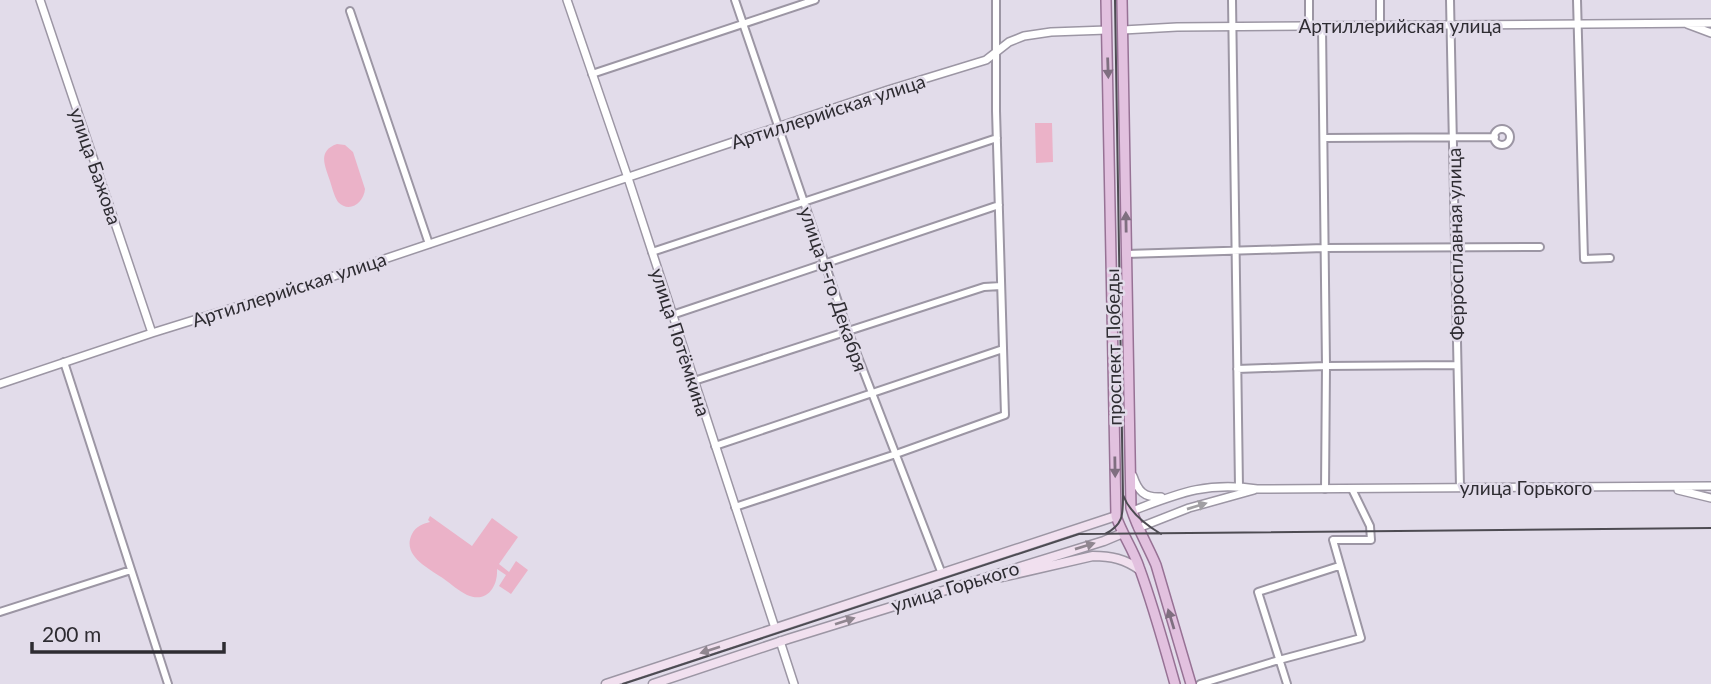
<svg xmlns="http://www.w3.org/2000/svg" width="1711" height="684" font-family="Lato,sans-serif">
	<style>
		.green { fill: #ebb2c8 }
		.lines { fill: none; stroke-linecap: round; stroke-linejoin: round }
		.minor-casing { stroke: #9c96a4; stroke-width: 10 }
		.tertiary-casing { stroke: #9c96a4; stroke-width: 10 }
		.secondary-casing { stroke: #9c96a4; stroke-width: 11 }
		.primary-casing { stroke: #977295; stroke-width: 12 }
		.minor { stroke: #fff; stroke-width: 6 }
		.tertiary { stroke: #fff; stroke-width: 7 }
		.secondary { stroke: #f1e0ef; stroke-width: 8 }
		.primary { stroke: #e2c1df; stroke-width: 9 }
		.tram { stroke: #4d4b52; stroke-width: 2 }
		.oneway { fill: #7f6f80 }
		.oneway2 { fill: #a1a0a3 }
		.oneway3 { fill: #908690 }
		.labels { text-anchor: middle; dominant-baseline: central; stroke-width: 5; stroke-linejoin: round; paint-order: stroke }
		.street-label { font-size: 19px; fill: #2e2c32; stroke: #e2dcea }
	</style>
	<rect width="100%" height="100%" fill="#e2dcea"/>
	<path class="green" d="M1035,123h17l1,39 -17,1z
		M337,144l8,1 8,7 12,37c-1,13 -15,25 -27,13 -4,-6 -6,-15 -8,-21 -5,-15 -13,-30 7,-37z
		M430,516l42,30 20,-28 26,19 -19,27 10,8 7,-11 12,9 -17,24 -12,-8 7,-11 -9,-6c1,16 -9,35 -30,26 -8,-4 -16,-11 -23,-16 -14,-10 -43,-23 -32,-45 4,-8 11,-10 18,-12l-2,-2z"/>
	<g class="lines">
		<g class="minor-casing">
			<path id="minor" d="M735,0l113,331 94,243
				M1232,0l7,487
				M1309,0v26
				M1380,0v26
				M1450,0l10,487
				M1577,0l7,259 26,-1
				M350,11l79,233
				M1322,26l4,340 -1,123
				M592,74l223,-74
				M1494 137a8 8 0 1 1 16 0a8 8 0 1 1-16 0Z
				M1324,138l171,-1
				M652,252l345,-114
				M1126,254l198,-6 216,-1
				M672,315l327,-110
				M64,362l104,322
				M1237,369l89,-3 131,-1
				M694,381l290,-94 17,-1
				M715,446l288,-97
				M735,507l161,-53 109,-39 -9,-304v-111
				M0,612l131,-42
				M1200,684l79,-24 82,-22 -28,-98h38l-1,-14 -18,-37
				M1287,684l-29,-92 81,-26"/>
		</g>
		<g class="tertiary-casing">
			<path id="tertiary" d="M40,0l112,333
				M567,0l61,178 147,450
				M1687,24l24,9
				M1123,30l54,-3 534,-4
				M0,384l152,-51 161,-50 575,-193 98,-30 23,-18 15,-6 27,-4 56,-2
				M1133,476c5,15 11,22 28,21
				M1678,490l33,8
				M1132,511c45,-17 74,-30 125,-22l454,-3
				M1138,528l51,-20 65,-18
				M780,641l14,43"/>
		</g>
		<g class="secondary-casing">
			<path id="secondary" d="M1002,577l91,-21c18,0 32,3 47,14
				M606,684l510,-168
				M653,684l135,-45 316,-98 19,-8"/>
		</g>
		<g class="primary-casing">
			<path id="primary" d="M1106,0l10,516c6,18 17,33 23,51 14,38 25,78 36,117
				M1122,0l9,508c6,20 17,38 25,57l35,119"/>
		</g>
		<use href="#minor" class="minor"/>
		<use href="#tertiary" class="tertiary"/>
		<use href="#secondary" class="secondary"/>
		<use href="#primary" class="primary"/>
		<path class="tram" d="M1123,495c6,16 23,30 38,39
			M1105,534c18,-9 18,-19 18,-37l-8,-497
			M623,684l456,-150 632,-6"/>
	</g>
	<defs><path id="oneway-solid" d="M-6-.8H1V-3.2L6.5 0L1 3.2V.8H-6Z" transform="scale(1.75)"/></defs>
	<g class="oneway">
		<use href="#oneway-solid" transform="translate(1108 68) rotate(88)"/>
		<use href="#oneway-solid" transform="translate(1126 222) rotate(-91)"/>
		<use href="#oneway-solid" transform="translate(1115 467) rotate(89)"/>
		<use href="#oneway-solid" transform="translate(1171 619) rotate(-107)"/>
	</g>
	<use class="oneway2" href="#oneway-solid" transform="translate(1197 506) rotate(-17)"/>
	<g class="oneway3">
		<use href="#oneway-solid" transform="translate(1085 546) rotate(-17)"/>
		<use href="#oneway-solid" transform="translate(845 621) rotate(-18)"/>
		<use href="#oneway-solid" transform="translate(710 650) rotate(162)"/>
	</g>
	<g class="labels">
		<g class="street-label">
			<text x="1400" y="25">Артиллерийская улица</text>
			<text transform="translate(828 111) rotate(-18)">Артиллерийская улица</text>
			<text transform="translate(96 166) rotate(71)">улица Бажова</text>
			<text transform="translate(1455 244) rotate(-91)">Ферросплавная улица</text>
			<text transform="translate(289 289) rotate(-18)">Артиллерийская улица</text>
			<text transform="translate(834 289) rotate(71)">улица 5-го Декабря</text>
			<text transform="translate(681 342) rotate(72)">улица Потёмкина</text>
			<text transform="translate(1113 347) rotate(-91)">проспект Победы</text>
			<text x="1526" y="487">улица Горького</text>
			<text transform="translate(955 586) rotate(-17)">улица Горького</text>
		</g>
	</g>
	<path d="M32 642v10h192v-10" fill="none" stroke="#2e2c32" stroke-width="3.5"/>
	<text x="42" y="642" font-size="21" fill="#2e2c32" stroke="#e2dcea" stroke-width="5" paint-order="stroke">200 m</text>
</svg>
